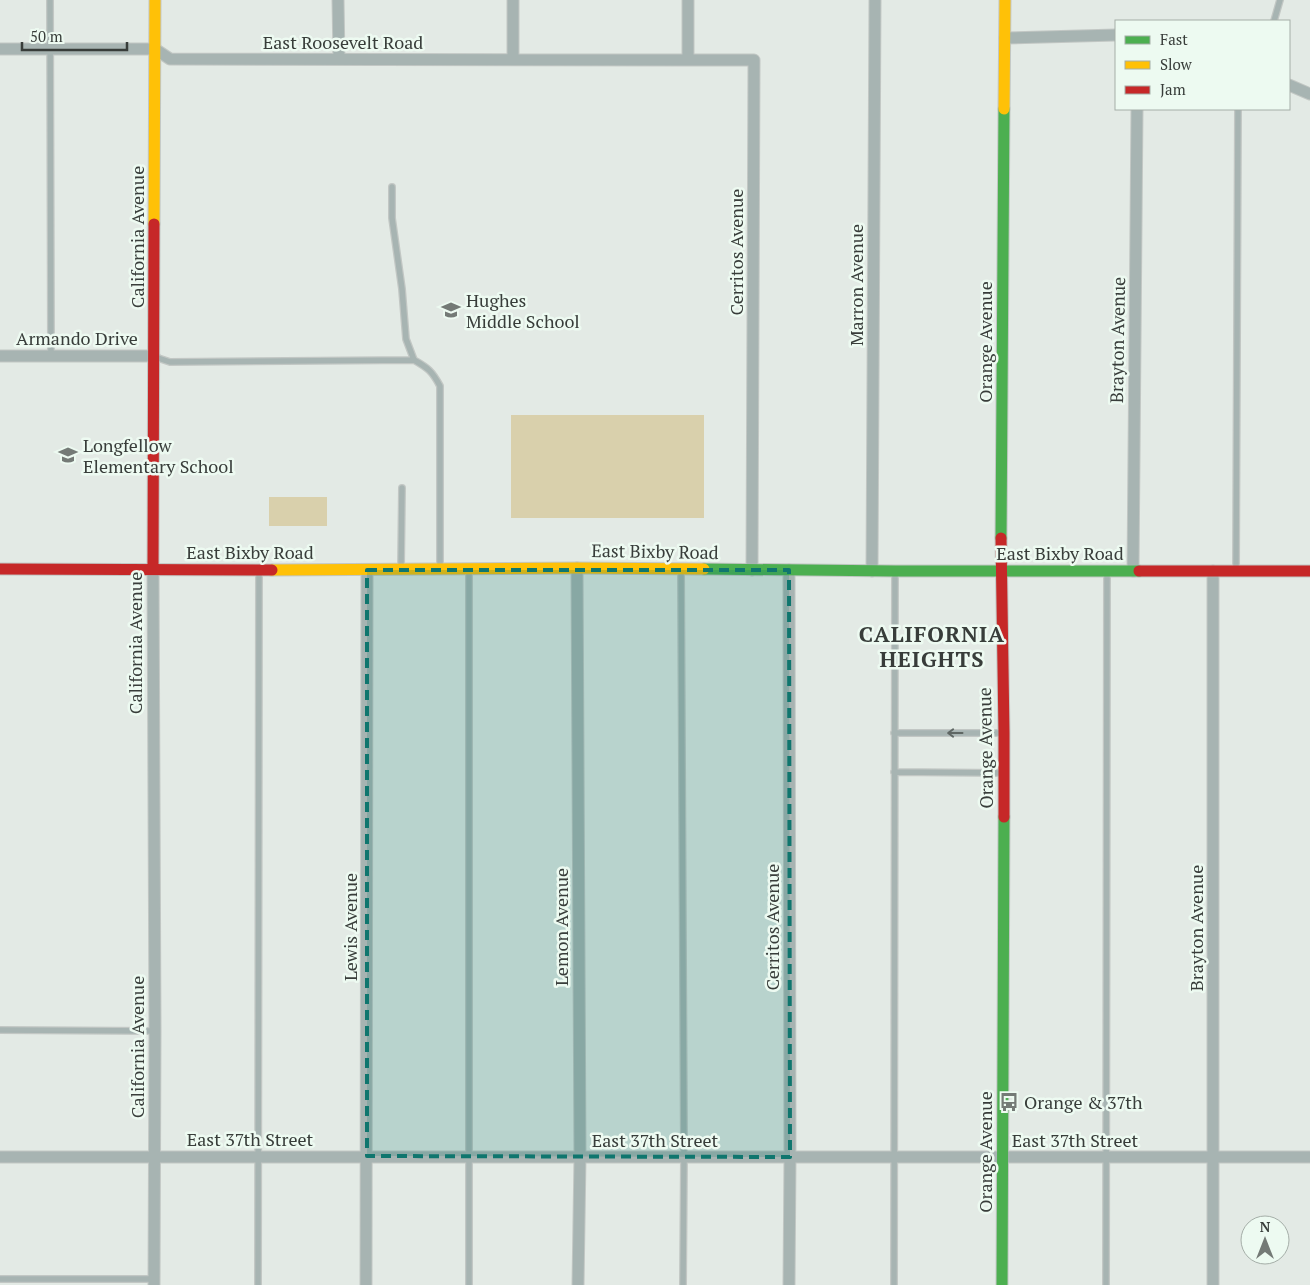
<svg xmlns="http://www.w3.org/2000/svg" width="1310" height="1285" font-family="'PT Serif',serif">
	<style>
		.green { fill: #d9d0ac }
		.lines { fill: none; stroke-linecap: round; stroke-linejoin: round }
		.lane-casing { stroke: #c2c7c4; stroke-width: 8 }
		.street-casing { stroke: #c2c7c4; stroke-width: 13 }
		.fast-casing { stroke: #c2c7c4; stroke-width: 13 }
		.slow-casing { stroke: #c2c7c4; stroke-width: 13 }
		.jam-casing { stroke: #c2c7c4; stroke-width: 13 }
		.lane { stroke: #a7b4b2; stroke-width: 5.5 }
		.street { stroke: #a7b4b2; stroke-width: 11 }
		.fast { stroke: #4caf50; stroke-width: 11 }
		.slow { stroke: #ffc107; stroke-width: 11 }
		.jam { stroke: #c62828; stroke-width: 11 }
		.oneway { stroke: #5f6764 }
		.marked { fill: #0f766e; fill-opacity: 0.2; stroke: #0f766e; stroke-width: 4; stroke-dasharray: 10 6; stroke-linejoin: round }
		.labels { text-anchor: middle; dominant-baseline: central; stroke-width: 5; stroke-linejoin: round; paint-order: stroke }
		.street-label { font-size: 18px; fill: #383d3a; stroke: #edfaf1 }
		.poi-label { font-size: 18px; fill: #383d3a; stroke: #edfaf1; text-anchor: start }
		.district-label { font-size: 22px; font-weight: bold; letter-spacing: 1px; fill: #383d3a; stroke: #edfaf1 }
	</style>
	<rect width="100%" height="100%" fill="#e3eae5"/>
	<path class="green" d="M511,415h193v103h-193z
		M269,497h58v29h-58z"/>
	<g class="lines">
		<g class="lane-casing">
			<path id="lane" d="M50,0l1,356
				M1274,21l6,-21
				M392,187v31l10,71 4,50 8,21
				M155,357l15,5 244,-2c14,8 18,11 26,26v183
				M401,568l1,-80
				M469,569v716
				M1236,569l2,-460
				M681,570l3,587 -1,128
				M894,733h110
				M894,772l108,1
				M0,1030l155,1
				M0,1279h154
				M258,1285l1,-714
				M894,1285l1,-712
				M1106,1285l1,-714"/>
		</g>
		<g class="street-casing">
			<path id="street" d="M338,0l1,59
				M513,0v60
				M688,0v60h66l-2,510
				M1005,38l111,-3
				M0,49h155l15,10 518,1
				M1289,85l21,9
				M0,356h154
				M577,568l3,589 -2,128
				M153,569l2,462 -1,254
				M789,570l1,587 -1,128
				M872,571l3,-571
				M1133,571l4,-462
				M0,1157h1310
				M366,1285l1,-715
				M1213,1285v-714"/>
		</g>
		<g class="fast-casing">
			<path id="fast" d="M1001,538l3,-429
				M704,569l191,2h244
				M1002,1285l2,-468"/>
		</g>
		<g class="slow-casing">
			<path id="slow" d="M1004,109l1,-109
				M154,224l1,-224
				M272,570l305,-2 127,1"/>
		</g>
		<g class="jam-casing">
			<path id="jam" d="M1001,538l3,195v84
				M0,569l272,1
				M153,569l1,-345
				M1139,571h171"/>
		</g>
		<use href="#lane" class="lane"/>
		<use href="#street" class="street"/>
		<use href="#fast" class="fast"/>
		<use href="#slow" class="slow"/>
		<use href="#jam" class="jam"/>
	</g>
	<defs><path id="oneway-shaft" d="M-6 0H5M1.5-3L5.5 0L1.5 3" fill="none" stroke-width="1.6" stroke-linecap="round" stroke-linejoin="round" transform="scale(1.25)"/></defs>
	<use class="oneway" href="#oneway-shaft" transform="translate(955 733) rotate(180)"/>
	<path class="marked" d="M367,570h422l1,587 -423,-1z"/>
	<defs>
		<g id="school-bare" transform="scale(1.5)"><path d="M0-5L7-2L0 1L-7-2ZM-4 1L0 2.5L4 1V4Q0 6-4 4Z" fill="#747a76" stroke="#edfaf1" stroke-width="2.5" paint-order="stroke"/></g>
		<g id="bus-bare" transform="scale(1.5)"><path d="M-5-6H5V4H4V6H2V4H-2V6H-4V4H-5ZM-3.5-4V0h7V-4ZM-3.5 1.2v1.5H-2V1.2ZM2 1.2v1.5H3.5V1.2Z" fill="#747a76" stroke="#edfaf1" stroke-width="2.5" paint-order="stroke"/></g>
	</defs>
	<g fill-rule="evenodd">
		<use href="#school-bare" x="451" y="310"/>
		<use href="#school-bare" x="68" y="455"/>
		<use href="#bus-bare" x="1009" y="1102"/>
	</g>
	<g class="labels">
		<g class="street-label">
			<text x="343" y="42">East Roosevelt Road</text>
			<text transform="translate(137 237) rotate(-90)">California Avenue</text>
			<text transform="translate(736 252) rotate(-90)">Cerritos Avenue</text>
			<text transform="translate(856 285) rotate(-90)">Marron Avenue</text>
			<text x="77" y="338">Armando Drive</text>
			<text transform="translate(1117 340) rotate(-89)">Brayton Avenue</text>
			<text transform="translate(985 342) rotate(-90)">Orange Avenue</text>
			<text transform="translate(655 551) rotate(1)">East Bixby Road</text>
			<text x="250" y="552">East Bixby Road</text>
			<text x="1060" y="553">East Bixby Road</text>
			<text transform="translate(135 643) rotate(-90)">California Avenue</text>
			<text transform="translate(985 748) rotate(-91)">Orange Avenue</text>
			<text transform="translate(350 927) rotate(-90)">Lewis Avenue</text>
			<text transform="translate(561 927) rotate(-90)">Lemon Avenue</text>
			<text transform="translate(772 927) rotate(-90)">Cerritos Avenue</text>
			<text transform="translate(1196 928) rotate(-90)">Brayton Avenue</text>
			<text transform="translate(137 1047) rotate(-90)">California Avenue</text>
			<text x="250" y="1139">East 37th Street</text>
			<text x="655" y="1140">East 37th Street</text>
			<text x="1075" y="1140">East 37th Street</text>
			<text transform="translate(985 1152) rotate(-90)">Orange Avenue</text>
		</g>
		<g class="poi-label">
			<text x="466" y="300">Hughes<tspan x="466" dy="21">Middle School</tspan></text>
			<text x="83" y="445">Longfellow<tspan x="83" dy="21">Elementary School</tspan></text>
			<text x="1024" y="1102">Orange &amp; 37th</text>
		</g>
		<g class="district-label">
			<text x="932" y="633">CALIFORNIA<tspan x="932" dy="25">HEIGHTS</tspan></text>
		</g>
	</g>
	<rect x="1115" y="20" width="175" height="90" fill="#edfaf1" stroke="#a5aea8"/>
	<rect x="1125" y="36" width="25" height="8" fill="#4caf50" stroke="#a5aea8"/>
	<text x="1160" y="45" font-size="15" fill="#383d3a">Fast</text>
	<rect x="1125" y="61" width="25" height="8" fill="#ffc107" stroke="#a5aea8"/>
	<text x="1160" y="70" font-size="15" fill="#383d3a">Slow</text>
	<rect x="1125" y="86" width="25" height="8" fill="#c62828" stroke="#a5aea8"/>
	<text x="1160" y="95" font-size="15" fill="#383d3a">Jam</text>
	<g transform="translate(1265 1240)"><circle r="24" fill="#edfaf1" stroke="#a5aea8"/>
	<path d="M0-4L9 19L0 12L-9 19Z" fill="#747a76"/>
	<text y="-8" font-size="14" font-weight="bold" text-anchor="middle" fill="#383d3a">N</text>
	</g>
	<path d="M22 42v8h105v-8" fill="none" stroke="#383d3a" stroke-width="2.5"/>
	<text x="30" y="42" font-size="15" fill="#383d3a" stroke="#edfaf1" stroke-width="4" paint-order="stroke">50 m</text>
</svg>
